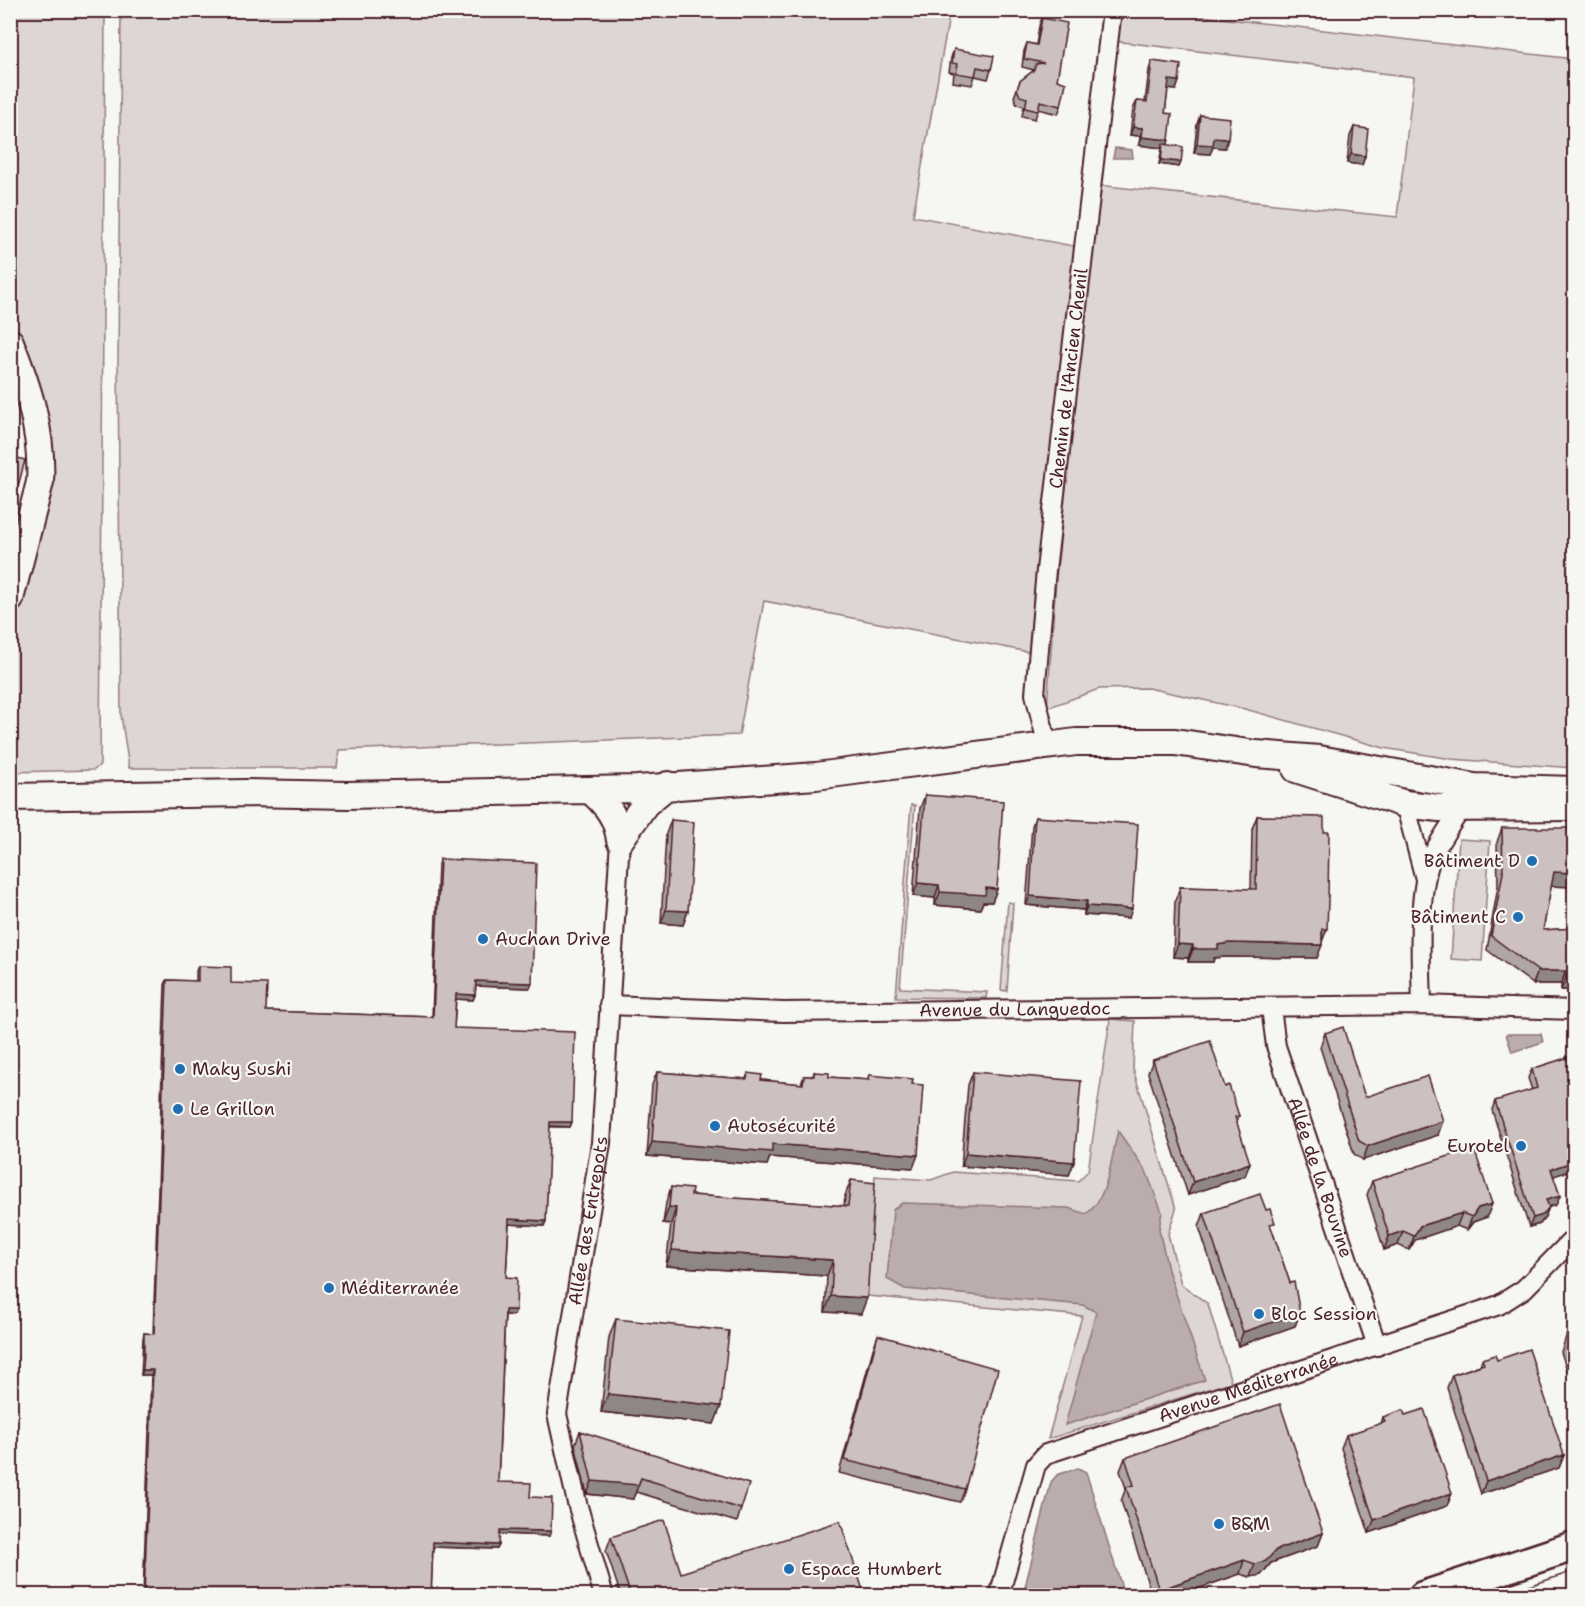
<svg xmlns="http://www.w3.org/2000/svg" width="1585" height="1606" font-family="'Shantell Sans',sans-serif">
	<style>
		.green { fill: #ddd6d5; stroke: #947a80; stroke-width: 1.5 }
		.water { fill: #bbadae; stroke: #8e747a; stroke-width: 1.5 }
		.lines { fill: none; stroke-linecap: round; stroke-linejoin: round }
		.street-casing { stroke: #4a1f2b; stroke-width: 22 }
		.secondary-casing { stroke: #4a1f2b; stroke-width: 30 }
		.primary-casing { stroke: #4a1f2b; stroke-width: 33 }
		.street { stroke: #f6f6f2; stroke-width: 18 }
		.secondary { stroke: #f6f6f2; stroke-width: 26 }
		.primary { stroke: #f6f6f2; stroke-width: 28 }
		.tram { stroke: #4a1f2b; stroke-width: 1.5 }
		.wall { fill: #afa6a5; stroke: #4a1f2b; stroke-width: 1.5 }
		.shaded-wall { fill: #8f8786; stroke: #4a1f2b; stroke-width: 1.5 }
		.building { fill: #ccc1c0; stroke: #4a1f2b; stroke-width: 1.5 }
		.poi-dot { fill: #1f6fb2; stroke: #f6f6f2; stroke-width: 2 }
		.labels { text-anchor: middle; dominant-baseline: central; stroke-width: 4.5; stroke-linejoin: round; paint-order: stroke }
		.street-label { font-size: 18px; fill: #4a1f2b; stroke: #f6f6f2 }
		.poi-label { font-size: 18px; fill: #4a1f2b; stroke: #f6f6f2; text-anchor: start }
	</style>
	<rect width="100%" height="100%" fill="#f6f6f2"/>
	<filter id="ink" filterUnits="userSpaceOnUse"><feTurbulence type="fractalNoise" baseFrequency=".0167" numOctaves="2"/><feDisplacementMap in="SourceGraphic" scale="12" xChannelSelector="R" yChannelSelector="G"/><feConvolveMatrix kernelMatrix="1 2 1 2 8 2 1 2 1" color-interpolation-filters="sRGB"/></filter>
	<g filter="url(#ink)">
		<path class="green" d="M11,11h94l-5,754 -6,5 -83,2v-140l14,-46 24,-101 -29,-148 -9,-24z
			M121,11h829l-37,205 166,31 -45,406 -270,-52 -25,134 -400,15 -2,18h-208l-8,-53 -3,-353z
			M1117,11h41l416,48v709l-123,-9 -67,-11 -139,-39 -97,-21 -49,1 -52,19 9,-129 42,-394 299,32 17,-140 -300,-36z
			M911,805h4l-15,183 87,4 -1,6 -90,-1z
			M1459,839l31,2 -8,120 -31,-2z
			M1008,902l5,1 -6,88 -6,-1z
			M1110,1019l25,2 -2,48 43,140 -8,25 13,50 27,20 23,78 -183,57 34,-123 -214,-20v-41l7,-79 56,4 22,-8 125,9 10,-10z"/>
		<path class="water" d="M1115,148l17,2 1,8h-20z
			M1506,1034h35l2,8 -31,10z
			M1118,1131l28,40 16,41 -3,17 9,41 37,110 -140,45 31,-113 -13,-7 -178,-16 -18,-10 6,-69 9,-7 166,5 18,6c23,-16 25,-57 32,-83z
			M1078,1468l8,4 36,116 -4,7h-95l28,-113 6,-7z"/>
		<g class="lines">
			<g class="street-casing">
				<g id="street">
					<path id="s1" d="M1048,747l-13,-53 11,-124 66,-560"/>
					<path d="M1405,804l20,75"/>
					<path id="s2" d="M609,1005l174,7 639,-7 152,5"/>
					<path d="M1422,1005c-1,-41 -6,-114 11,-151 8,-16 20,-32 29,-47"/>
					<path id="s3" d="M1271,1008l5,38 101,300"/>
					<path id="s4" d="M604,1596l-27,-93 -20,-89 44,-271 19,-303"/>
					<path id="s5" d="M999,1596l37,-131 10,-11 453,-149 25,-16 50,-51"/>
				</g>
			</g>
			<g class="secondary-casing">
				<path id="secondary" d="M10,342c18,45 33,91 30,140l-30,117
					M1296,769l109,35 34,4 135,-1
					M590,790c17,15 27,27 30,50
					M10,797l235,-4 102,2 290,-6 179,-13 260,-34h99l81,12 63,5 155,28 100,3
					M620,840l25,-36 23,-19"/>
			</g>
			<g class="primary-casing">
				<path id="primary" d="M1423,1596l151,-50"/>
			</g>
			<use href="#street" class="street"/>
			<use href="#secondary" class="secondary"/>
			<use href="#primary" class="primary"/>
			<path class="tram" d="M1499,1596l75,-25"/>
		</g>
		<path class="wall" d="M1042,18l15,62 4,26 -3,8 -20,-5 -3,10 -13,-3 2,-10 -7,-2 -3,-7 6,-16 13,-10 1,-1 -12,-3 2,-16 3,-8 9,2 3,-19z
			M954,49l37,21 -3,9 -13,-3 -3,9 -19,-3 1,-9 -5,-1 2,-14z
			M1152,61l27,20 -3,9 -8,-1 -3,24 4,27 -2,5 14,17 -2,5 -20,-3 3,-16 -23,-3 1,-9 -10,-1 3,-26 4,-8 8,1 4,-32z
			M1200,115l25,33 -12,-1 -3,7 -16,-1 3,-29z
			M1354,127l11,29 -3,9 -15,-2 3,-27z
			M925,795l72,94 -5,13h-9l-3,7 -45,-4v-7l-22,-2 7,-88z
			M1257,816l65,126 -5,16 -93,-1 -10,1 -1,4h-25v-4l-15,-1 2,-56 5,-14 71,2 1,-60z
			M1035,817l94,101 -45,-3v-5l-58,-5 6,-79z
			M671,820l17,91 -5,14 -22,-2 5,-89z
			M1502,828l73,59 -24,-1 -8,44 32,-2v62h-14v-6h-28l-46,-34 11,-64 -1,-44z
			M440,859l92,124 -2,5 -54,-2 -1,9 -2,5 -17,-1 -2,29 118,94 -2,5h-21l-3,94 -2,5 -35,-2 -3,53 8,38h-9l-7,167 32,15 19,39 -50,-2v11l-2,4 -64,-2 -2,49h-288l8,-221h-10l1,-18 1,-19 1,-5 9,1 12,-349 2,-5 29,1v-10l2,-5 33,17 35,28 166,6 6,-153z
			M1325,1033l40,64 73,38 -75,25 -9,-6 -34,-107z
			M1569,1057l-16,119 7,20 -4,9 -7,2 -4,10 -5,7 -11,3 -37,-117 3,-9 37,-11 -4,-12 4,-9z
			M1153,1060l72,27 14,29 -2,6 8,54 -57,19 -40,-122z
			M657,1072l89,7 2,-6 13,7 40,4 3,-8h9l1,-4 15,5 38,3 2,-5 43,9 1,84 -143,-11 -3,8 -120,-9 5,-71z
			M973,1072l101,90 -5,13 -108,-9 7,-81z
			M851,1180l10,134 -36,-2 2,-36 -161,-10 5,-42 -8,-1 3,-20 5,-16 20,8 153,11 1,-10z
			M1372,1181l115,36 -14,5 -6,8 -10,-4 -42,14 -6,10 -11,-5 -14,5 -17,-55z
			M1204,1213l68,17 28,83 -5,13 -57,20 -39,-119z
			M616,1319l105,87 -7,18 -113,-12 8,-75z
			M1575,1332v62l-14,-42 6,-18z
			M878,1335l87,154 -5,13 -121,-29 34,-124z
			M1482,1359l15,1 67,95 -5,13 -78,26 -34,-106 5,-13 28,-10z
			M1405,1415l47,78 -5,13 -78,27 -28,-85 5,-13 35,-11 2,-7z
			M580,1431l161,78 -4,13 -101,-30 -3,7 -46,-5 -12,-49z
			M1125,1458l198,75 -5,13 -47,17 -10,12 -11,2 -10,-3 -63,22h-25l-31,-95 5,-13 -6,-17z
			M611,1537l70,36 182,17 -2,6h-240l-15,-45z"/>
		<path class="shaded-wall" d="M1169,80l10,1 -3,9 -10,-1z
			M1133,127l10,1 -3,8 -10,-1z
			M1142,137l27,3 -3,9 -3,-5 -1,4 -23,-3z
			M1214,138l14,1 -3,9 -12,-1 -3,7 -16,-1 3,-9z
			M1351,154l14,2 -3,9 -15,-2z
			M1161,160l20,2 -2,5 -20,-3z
			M1554,872l21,1v14l-26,-1z
			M918,883l21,2 -4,13 -22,-2z
			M986,888l11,1 -5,13h-9l-3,7 -45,-4 5,-13z
			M1030,896l57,5 -3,9 -58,-5z
			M1087,906l45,3 -3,9 -45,-3z
			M666,910l22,1 -5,14 -22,-2z
			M1322,929h5l-5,13z
			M1229,943l93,2 -5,13 -93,-1 -10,1 -1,4h-25l5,-13z
			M1178,944l15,1 -5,13 -15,-1z
			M1538,971h28l-5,13h-28z
			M1575,976v14h-14l5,-13z
			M476,981l56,2 -2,5 -56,-2z
			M456,994l19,1 -2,5 -19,-1z
			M1443,1121l-5,14 -75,25 5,-14z
			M550,1122h22l-2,5 -22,-1z
			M652,1142l120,2 146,11 -5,13 -143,-11 -3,8 -120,-9z
			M966,1153l108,9 -5,13 -108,-9z
			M1575,1161v8l-27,9 3,-9z
			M1250,1163l-5,13 -57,19 5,-13z
			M1560,1196l-4,9 -13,4 3,-9z
			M1492,1204l-5,13 -14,5 -6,8 5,-13 6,-9z
			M669,1207l7,1 -5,16 -8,-1z
			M1549,1207l-4,10 -5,7 -11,3 4,-9z
			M1462,1213l-5,13 -42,14 -6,10 5,-14 6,-10z
			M509,1219l37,2 -2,5 -37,-2z
			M1403,1231l-5,14 -14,5 5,-14z
			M672,1250l161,10 -6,16 -161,-10z
			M831,1296l36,2 -6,16 -36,-2z
			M505,1310h11l-2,5h-11z
			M1300,1313l-5,13 -57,20 5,-14z
			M143,1370h10l-2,5h-10z
			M608,1394l113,12 -7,18 -113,-12z
			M1564,1455l-5,13 -78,26 5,-13z
			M641,1478l-8,21 -46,-5 5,-13z
			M1452,1493l-5,13 -78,27 5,-13z
			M500,1530l51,1 -2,5 -51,-2z
			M1323,1533l-5,13 -47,17 -10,12 -11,2 5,-13 21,-14z
			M433,1542l66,3 -2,4 -66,-2z
			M1244,1560l-4,14 -63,22h-20l2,-6z
			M863,1590l-2,6h-14z"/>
		<path class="building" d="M1042,18l25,5 -10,57 9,3 -5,23 -21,-5 -2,10 -13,-3 2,-10 -7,-2 -3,-7 3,-8 14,-11 2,-6 8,-1 -20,-4 3,-16 10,2z
			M954,49l40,7 -3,14 -14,-3 -2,9 -19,-3 2,-9 -6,-1z
			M1152,61l29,4 -2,16 -10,-1 -4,33 7,1 -3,26 -27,-3 1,-9 -10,-1 4,-26 10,1z
			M1200,115l30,3 -2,21 -14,-1 -1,7 -16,-1z
			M1354,127l14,2 -3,27 -14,-2z
			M1163,144l20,3 -2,15 -20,-2z
			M10,456l15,4 -15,57z
			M925,795l78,6 -6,88 -11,-1 -1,7 -45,-3 -1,-7 -21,-2z
			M1257,816l67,1v15h5l-1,69 -1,28h-5v16l-93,-2 -11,2v4h-25v-4l-15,-1 2,-57 76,2z
			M1035,817l103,7 -6,85 -45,-3v-5l-57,-5z
			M671,820l23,2 -6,89 -22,-1z
			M1502,828h73v45l-21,-1 -11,58 32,-2v48l-9,1v-6h-28l-47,-35 12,-63z
			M440,859l96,4 -4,120 -56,-2 -1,14 -19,-1 -2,34 121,4 -3,90h-22l-4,99 -37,-2 -3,58 11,1 -1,32h-11l-7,172 33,1 -1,14 22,1 -1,33 -51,-1 -1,15 -66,-3 -2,54h-287l9,-226h-10l1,-18v-19l10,1 13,-354 31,1v-15l33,1v16l36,1 -1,27 167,6z
			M1343,1027l22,70 63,-21 15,45 -75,25 -9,-5 -34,-108z
			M1210,1041l15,46 4,-2 10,31 -4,1 15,46 -57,19 -40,-122z
			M1569,1057l6,17v87l-24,8 9,27 -14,4 3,7 -6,8 -10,3 -38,-117 42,-13 -5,-19z
			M657,1072l90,7 1,-6 14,2 -1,5 42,4 1,-8h10v-4l15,1v4l40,3v-5l44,4 -1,5 11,1 -5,70 -146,-11v8l-120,-10z
			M973,1072l108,9 -7,81 -108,-9z
			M1474,1148l18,56 -14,4 -6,9 -10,-4 -42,13 -6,10 -11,-5 -14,5 -17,-55z
			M851,1180l24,3 -8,115 -36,-2 2,-36 -161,-10 4,-42 -7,-1 2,-20 21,2 -1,6 157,11z
			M1260,1194l6,16 4,-1 5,14 -5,1 20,59 4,-1 6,31 -57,19 -39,-119z
			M616,1319l113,12 -8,75 -113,-12z
			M1575,1332v24l-8,-22z
			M878,1335l120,34 -33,120 -121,-29z
			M1529,1349l35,106 -78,26 -34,-106 32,-11 -2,-5 13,-4 2,5z
			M1280,1404l43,129 -47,17 -10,11 -11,3 -11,-4 -85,30 -33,-103 8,-2 -9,-27z
			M1424,1409l28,84 -78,27 -28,-85 39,-13 -2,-5 20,-7 2,5z
			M580,1431l169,53 -8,25 -100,-31 -3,7 -46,-4z
			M664,1520l17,53 159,-52 23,69 -16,6h-216l-20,-59z"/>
	</g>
	<g class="poi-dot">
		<circle cx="1532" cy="861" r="6"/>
		<circle cx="1518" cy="917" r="6"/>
		<circle cx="483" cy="939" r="6"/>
		<circle cx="180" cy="1069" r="6"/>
		<circle cx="178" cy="1109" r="6"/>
		<circle cx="715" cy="1126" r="6"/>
		<circle cx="1521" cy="1146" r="6"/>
		<circle cx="329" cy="1288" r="6"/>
		<circle cx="1259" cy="1314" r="6"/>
		<circle cx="1219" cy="1524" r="6"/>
		<circle cx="789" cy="1569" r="6"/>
	</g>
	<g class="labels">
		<g class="street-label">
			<text stroke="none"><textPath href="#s1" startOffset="372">Chemin de l'Ancien Chenil</textPath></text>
			<text stroke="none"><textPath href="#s2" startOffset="406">Avenue du Languedoc</textPath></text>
			<text stroke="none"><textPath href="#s3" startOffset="177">Allée de la Bouvine</textPath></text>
			<text stroke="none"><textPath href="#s4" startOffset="384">Allée des Entrepots</textPath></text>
			<text stroke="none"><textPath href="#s5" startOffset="364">Avenue Méditerranée</textPath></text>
		</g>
		<g class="poi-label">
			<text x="1520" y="861" text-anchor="end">Bâtiment D</text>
			<text x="1506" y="917" text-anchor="end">Bâtiment C</text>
			<text x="495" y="939">Auchan Drive</text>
			<text x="192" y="1069">Maky Sushi</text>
			<text x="190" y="1109">Le Grillon</text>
			<text x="727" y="1126">Autosécurité</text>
			<text x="1509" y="1146" text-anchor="end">Eurotel</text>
			<text x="341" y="1288">Méditerranée</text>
			<text x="1271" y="1314">Bloc Session</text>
			<text x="1231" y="1524">B&amp;M</text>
			<text x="801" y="1569">Espace Humbert</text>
		</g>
	</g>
	<rect width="1585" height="1606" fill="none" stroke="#f6f6f2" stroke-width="36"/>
	<rect x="18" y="18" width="1549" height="1570" fill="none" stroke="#4a1f2b" stroke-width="2" filter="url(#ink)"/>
</svg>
